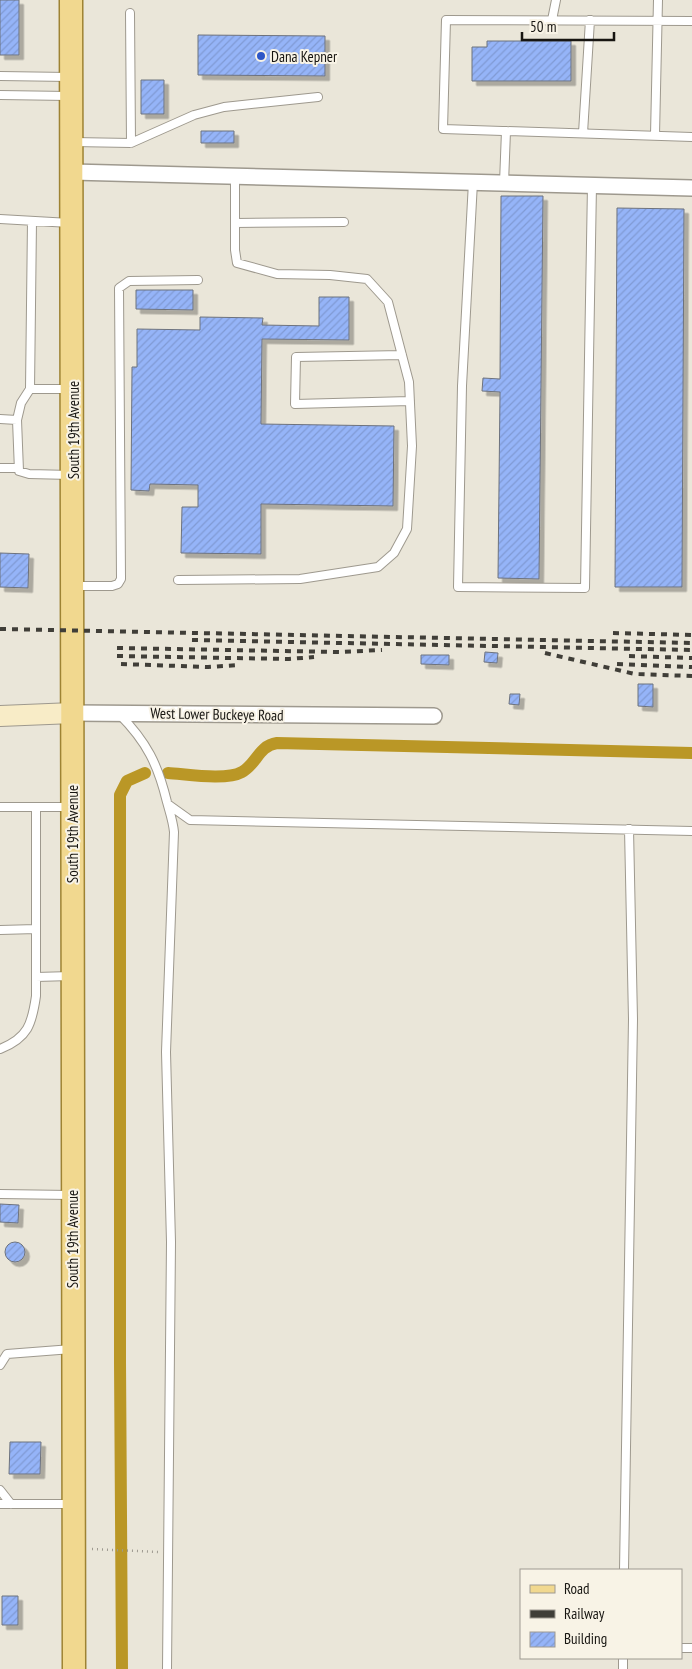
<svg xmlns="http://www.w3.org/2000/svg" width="692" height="1669" font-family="'PT Sans Narrow',sans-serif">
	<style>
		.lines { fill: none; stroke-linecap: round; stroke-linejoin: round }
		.canal { stroke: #ba9726; stroke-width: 12 }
		.building { fill: url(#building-hatch); stroke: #6d727d; filter: url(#shadow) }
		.lane-casing { stroke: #9e998e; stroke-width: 10 }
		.street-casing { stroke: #9e998e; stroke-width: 18 }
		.secondary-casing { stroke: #9e998e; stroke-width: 22 }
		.primary-casing { stroke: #9e8333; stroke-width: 25 }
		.path { stroke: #9d9990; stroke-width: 2.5; stroke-dasharray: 1 4; stroke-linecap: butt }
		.lane { stroke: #fff; stroke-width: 8 }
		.street { stroke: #fff; stroke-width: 15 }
		.secondary { stroke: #f8ecc7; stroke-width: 20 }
		.primary { stroke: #f1d88f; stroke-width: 22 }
		.rail { stroke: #403e38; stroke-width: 4; stroke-dasharray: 6 6; stroke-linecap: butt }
		.poi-dot { fill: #2e57c7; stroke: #f8f3e6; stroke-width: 2 }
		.labels { text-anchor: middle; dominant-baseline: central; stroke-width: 4; stroke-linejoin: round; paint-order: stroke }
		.poi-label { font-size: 15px; fill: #171511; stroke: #f8f3e6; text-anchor: start }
		.street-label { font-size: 15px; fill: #171511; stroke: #f8f3e6 }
	</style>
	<defs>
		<pattern id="building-hatch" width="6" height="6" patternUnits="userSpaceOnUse" patternTransform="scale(1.25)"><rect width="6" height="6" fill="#95b4f8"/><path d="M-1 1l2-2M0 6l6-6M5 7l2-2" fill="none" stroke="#809ad4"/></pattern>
		<filter id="shadow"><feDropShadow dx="4.5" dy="4.5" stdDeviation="0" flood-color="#0004"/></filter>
	</defs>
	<rect width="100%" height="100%" fill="#eae6d9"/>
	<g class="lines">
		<path class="canal" d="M168,773c18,1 58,8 74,-1 15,-8 16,-26 35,-29l415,10
			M122,1669l-2,-307v-567l7,-14 18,-8"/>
	</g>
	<path class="building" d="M0,0h19v55h-19z
		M198,35l127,1v40l-127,-1z
		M487,41h84v40h-99v-34h15z
		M141,80h23v34h-23z
		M201,131h33v12h-33z
		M501,196h42l-4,383 -41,-1 2,-186 -18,-1 1,-13 17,1z
		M617,208l67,1 -2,378h-67z
		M136,290h57v20l-57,-1z
		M319,297h30v43l-87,-1 -1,85 133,2 -1,80 -132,-2v50l-80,-1 1,-46h16v-22l-48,-1 -1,7 -18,-1 1,-123h5v-38l63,1v-13l63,1 -1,7 57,1z
		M0,553l29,1 -1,34 -28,-1z
		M485,652l13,1 -1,10 -13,-1z
		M421,655h28v10l-28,-1z
		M638,684h15v23l-15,-1z
		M510,694h10l-1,11 -10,-1z
		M0,1204l19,1 -1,18 -18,-1z
		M5 1252a10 10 0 1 1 20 0a10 10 0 1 1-20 0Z
		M10,1442h31l-1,32h-31z
		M2,1596h16v29h-16z"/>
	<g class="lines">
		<g class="lane-casing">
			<path id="lane" d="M552,20l4,-20
				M692,21l-246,-1 -3,109 249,8
				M0,76l69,1
				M0,95l68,1
				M583,133l7,-113
				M655,135l3,-135
				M73,142l58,1 -1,-130
				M131,143l63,-28 30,-8 94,-10
				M473,182l-11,204 -4,201 127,1 7,-403
				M504,183l2,-52
				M0,219l70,4
				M235,223l109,-1
				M402,355l-106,2 -1,47 115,-3
				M30,389l2,-168
				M0,419l17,1 4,-17 9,-14h41
				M17,420l2,51 10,3 42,1
				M0,468h17
				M178,580l122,-1 78,-12 16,-14 13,-24 5,-83 -3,-64 -21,-80 -21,-23 -37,-4 -53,-1 -40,-11 -2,-13v-74
				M73,586h39l6,-2 3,-5 -2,-291 10,-7 69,-1
				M119,714c28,28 39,51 48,88 3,11 6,19 7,30l-8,220 5,190 -4,427
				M169,805l21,15 502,11
				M0,807h70
				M0,930l36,-1
				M36,977l35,-1
				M0,1049c28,-11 32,-25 36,-53v-189
				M0,1194l70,1
				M0,1365l7,-11 65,-5
				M0,1490l11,14
				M0,1504h71
				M624,1570l9,-551 -4,-190
				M681,1648h11
				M623,1669v-11"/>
		</g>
		<g class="street-casing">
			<path id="street" d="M72,172l620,16
				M73,713l361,3"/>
		</g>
		<g class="secondary-casing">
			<path id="secondary" d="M0,716l73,-3"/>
		</g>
		<g class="primary-casing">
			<path id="primary" d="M71,0l3,1669"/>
		</g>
		<path class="path" d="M92,1549l66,3"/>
		<use href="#lane" class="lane"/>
		<use href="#street" class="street"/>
		<use href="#secondary" class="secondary"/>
		<use href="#primary" class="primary"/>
		<path class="rail" d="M0,629l692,14
			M613,633l79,2
			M192,640l500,10
			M117,648l222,4 43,-2
			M545,653l90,21 57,2
			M117,656l172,3 25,-2
			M629,656l63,2
			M121,664l87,3 32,-2
			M617,664l75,3"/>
	</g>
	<circle class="poi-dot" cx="261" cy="56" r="5"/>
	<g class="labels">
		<g class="poi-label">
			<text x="271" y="56">Dana Kepner</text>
		</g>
		<g class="street-label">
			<text transform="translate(73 430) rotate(-90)">South 19th Avenue</text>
			<text transform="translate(217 714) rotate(1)">West Lower Buckeye Road</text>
			<text transform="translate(72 834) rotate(-90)">South 19th Avenue</text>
			<text transform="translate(72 1239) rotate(-90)">South 19th Avenue</text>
		</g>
	</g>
	<rect x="520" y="1569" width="162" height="90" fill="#f8f3e6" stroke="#9e9a91"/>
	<rect x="530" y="1585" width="25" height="8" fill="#f1d88f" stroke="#9e9a91"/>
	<text x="564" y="1594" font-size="15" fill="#171511">Road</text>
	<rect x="530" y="1610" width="25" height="8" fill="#403e38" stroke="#9e9a91"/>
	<text x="564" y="1619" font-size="15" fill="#171511">Railway</text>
	<rect x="530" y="1632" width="25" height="15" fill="url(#building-hatch)" stroke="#9e9a91"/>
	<text x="564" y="1644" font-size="15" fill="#171511">Building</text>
	<path d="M522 32v8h92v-8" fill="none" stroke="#171511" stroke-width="2.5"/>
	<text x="530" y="32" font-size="15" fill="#171511" stroke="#f8f3e6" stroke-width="4" paint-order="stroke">50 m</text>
</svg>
